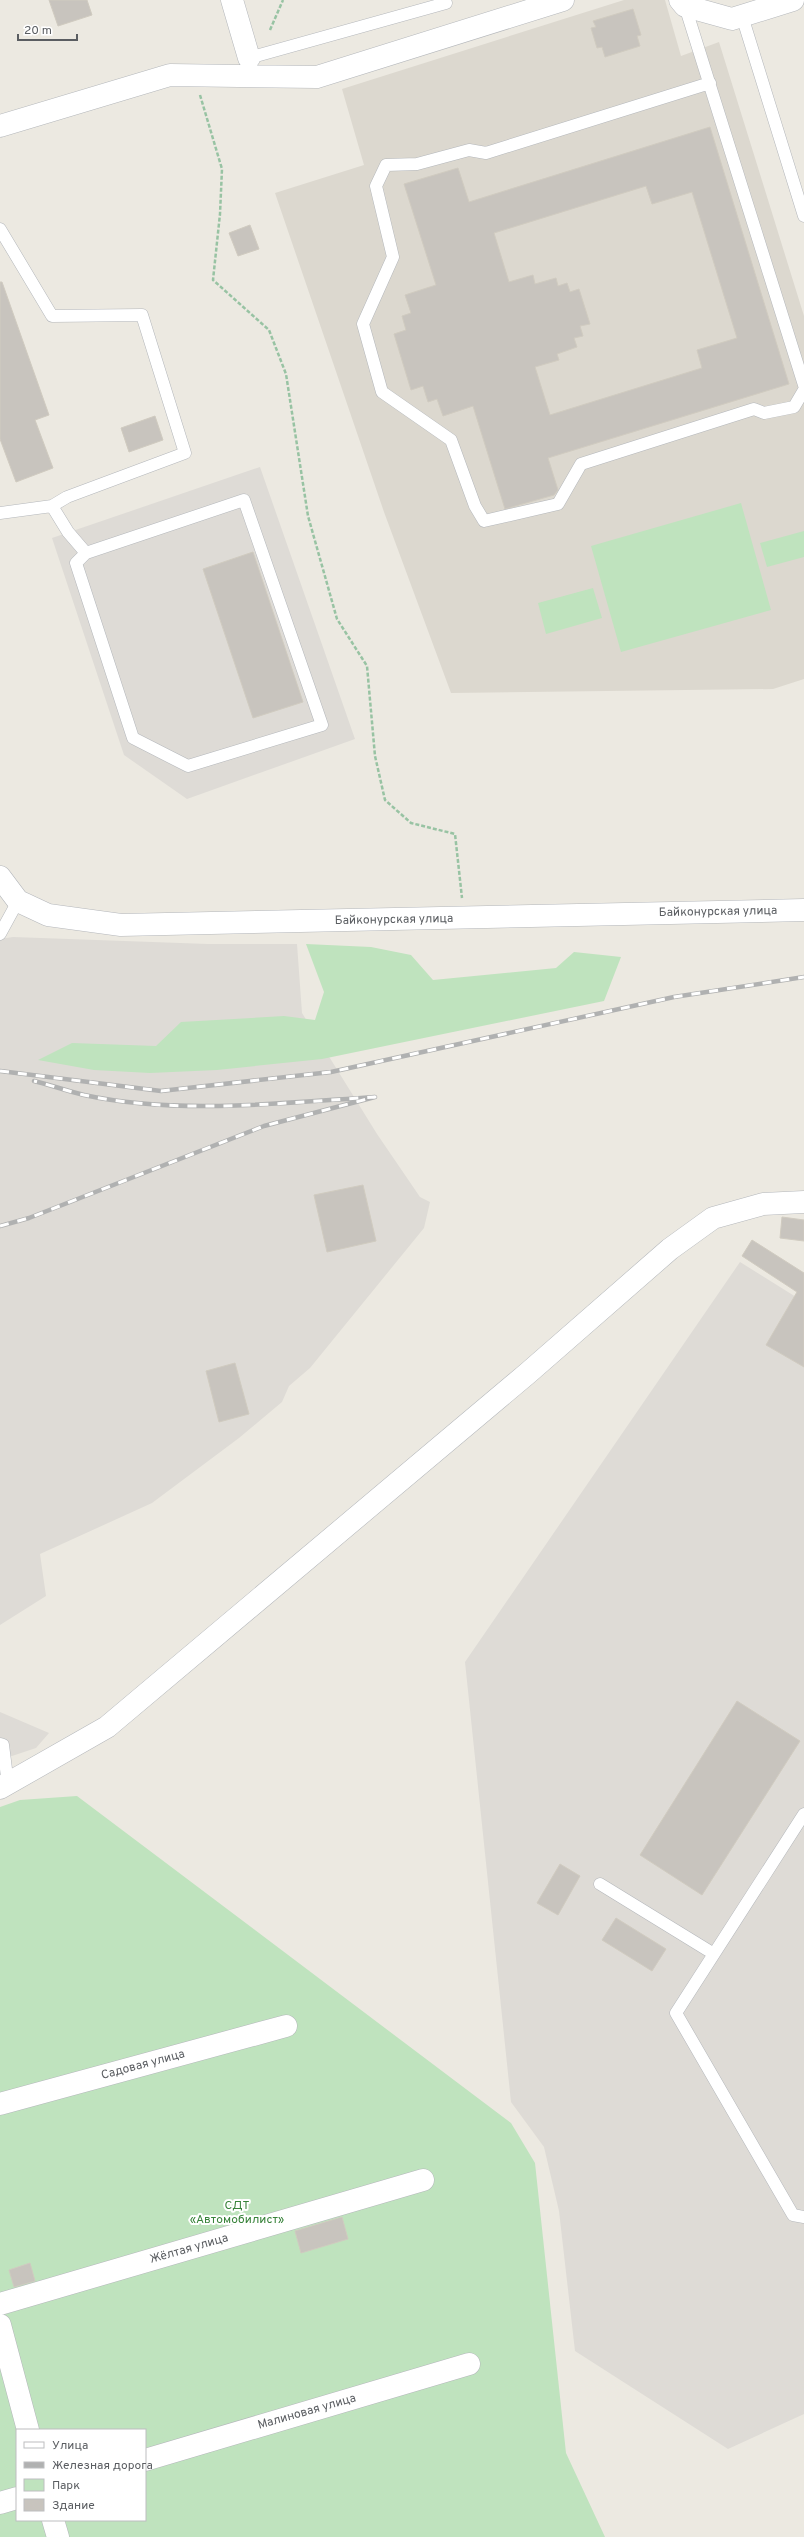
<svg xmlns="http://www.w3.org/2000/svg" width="804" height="2537" font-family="Overpass,sans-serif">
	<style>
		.industrial { fill: #dedbd6 }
		.education { fill: #dcd8cf }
		.green { fill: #bfe3be; fill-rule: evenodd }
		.building { fill: #c8c4be; stroke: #d0cbc0; fill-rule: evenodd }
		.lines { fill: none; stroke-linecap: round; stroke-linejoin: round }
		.service-casing { stroke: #b4b7bb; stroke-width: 13 }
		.minor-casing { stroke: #b4b7bb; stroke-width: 23 }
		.path { stroke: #98c3a3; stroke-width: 2.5; stroke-dasharray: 4 2; stroke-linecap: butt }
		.service { stroke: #fff; stroke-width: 12 }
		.minor { stroke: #fff; stroke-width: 22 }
		.rail-casing { stroke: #b0b1b1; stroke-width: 4.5 }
		.rail { stroke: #fff; stroke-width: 3; stroke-dasharray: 9; stroke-linecap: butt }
		.labels { text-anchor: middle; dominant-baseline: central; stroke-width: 4; stroke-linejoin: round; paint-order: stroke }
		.street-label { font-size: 12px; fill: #5a5d61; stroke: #fff }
		.park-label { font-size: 12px; fill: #38833a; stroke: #fff }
	</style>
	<rect width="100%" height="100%" fill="#ece9e1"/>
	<path class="industrial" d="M260,467l95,272 -168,60 -63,-44 -72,-217z
		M13,937l195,7h89l5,69 75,121 43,63 10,5 -6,26 -114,140 -21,18 -7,16 -43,36 -87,65 -112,51 6,42 -46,29v-686z
		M740,1262l64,40v1112l-76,35 -153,-98 -16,-140 -15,-64 -33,-45 -46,-440z
		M0,1712l49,21 -13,15 -36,12z"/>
	<path class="education" d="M624,0h41l16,56 38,-14 85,274v363l-31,10 -322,4 -67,-181 -109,-319 89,-28 -22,-76z"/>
	<path class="green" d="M741,503l30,107 -150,42 -30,-106z
		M804,531v26l-37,10 -7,-24z
		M593,588l9,30 -56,16 -8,-31z
		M306,944l65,3 40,8 22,25 123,-12 18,-16 47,5 -17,44 -282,58 -105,11 -67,3 -56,-3 -56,-10 34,-17 84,3 25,-24 103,-6 31,4 9,-28z
		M77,1796l434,327 24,40 31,290 39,84h-605v-730l20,-7zM17,2430h128v90h-128z"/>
	<path class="building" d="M49,0h38l5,15 -34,11z
		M633,9l8,26 -4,1 3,10 -35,11 -3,-10 -5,1 -6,-20 5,-1 -3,-6z
		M710,127l79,257 -241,74 10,32 -4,5 -49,14 -32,-103 -30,10 -6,-17 -9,3 -5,-16 -12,4 -17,-56 12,-4 -4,-14 9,-3 -6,-18 31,-10 -32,-101 54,-16 11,34zM646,186l6,18 40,-12 45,146 -40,12 5,18 -152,47 -15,-48 24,-7 -2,-6 20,-7 -3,-9 9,-2 -3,-10 10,-2 -11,-35 -9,3 -3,-9 -9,3 -2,-8 -21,6 -2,-9 -24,7 -15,-49z
		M250,225l9,24 -21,7 -9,-23z
		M0,282h2l47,133 -14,5 18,48 -37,14 -16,-43z
		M155,416l8,24 -34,12 -8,-24z
		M253,552l50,150 -50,16 -50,-149z
		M363,1185l13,56 -49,11 -13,-57z
		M782,1217l22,3v21l-24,-3z
		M752,1240l52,33v94l-38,-22 31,-53 -55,-36z
		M235,1363l14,51 -30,8 -13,-51z
		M737,1701l63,40 -98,154 -62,-40z
		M560,1864l20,12 -22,39 -21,-12z
		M616,1918l50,31 -14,22 -50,-31z
		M342,2217l6,22 -47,14 -6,-22z
		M30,2263l5,18 -21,6 -5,-17z"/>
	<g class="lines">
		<g class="service-casing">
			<path id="service" d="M685,6l119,379
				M742,16l62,200
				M249,58l197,-55
				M710,83l-224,70 -17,-3 -52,14 -31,1 -10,21 17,71 -30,67 19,68 69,48 24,66 9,15 74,-17 23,-40 173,-55 10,4 30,-6 10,-17
				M0,229l52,87 90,-1 43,138 -118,44 -15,9
				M244,500l78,225 -134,41 -55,-28 -57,-175 10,-10z
				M0,513l52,-7 16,26 18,21
				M0,934l18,-33
				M0,1744l3,1 5,40
				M804,1814l-128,199 117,202 11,2
				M600,1884l114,70"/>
		</g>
		<g class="minor-casing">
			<path id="minor" d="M232,0l17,58
				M680,0l5,6 47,13 61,-19
				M0,126l170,-51 147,2 246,-77
				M0,877l18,24 30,14 73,10 683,-15
				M0,1788l107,-61 421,-354 142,-124 43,-31 50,-14 41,-2
				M0,2104l286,-78
				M0,2304l423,-124
				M0,2325l28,105
				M145,2460l324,-96
				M0,2503l17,-5
				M53,2520l5,17"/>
		</g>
		<path class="path" d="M270,30l13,-30
			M200,95l22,74 -2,45 -7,66 56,50 17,44 22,142 29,103 30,47 8,90 10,44 26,23 44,11 7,64"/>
		<use href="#service" class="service"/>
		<use href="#minor" class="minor"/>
		<g class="rail-casing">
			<path id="rail" d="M0,1071l161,20 170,-19 343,-75 130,-20
				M0,1226l29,-8 235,-92 111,-29c-94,6 -198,18 -291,-2 -17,-4 -33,-10 -50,-14"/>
		</g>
		<use href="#rail" class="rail"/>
	</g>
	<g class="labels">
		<g class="street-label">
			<text transform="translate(718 912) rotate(-1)">Байконурская улица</text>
			<text transform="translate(394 920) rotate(-1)">Байконурская улица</text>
			<text transform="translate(143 2065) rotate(-15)">Садовая улица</text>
			<text transform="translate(189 2249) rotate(-16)">Жёлтая улица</text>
			<text transform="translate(307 2412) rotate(-16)">Малиновая улица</text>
		</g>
		<g class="park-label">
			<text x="237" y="2206">СДТ<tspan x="237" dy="14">«Автомобилист»</tspan></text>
		</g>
	</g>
	<rect x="16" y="2429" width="130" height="92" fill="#ffffff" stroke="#bdbec0"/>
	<rect x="24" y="2442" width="20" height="6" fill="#ffffff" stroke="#bdbec0"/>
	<text x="52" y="2449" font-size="12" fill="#5a5d61">Улица</text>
	<rect x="24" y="2462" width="20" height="6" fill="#b0b1b1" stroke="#bdbec0"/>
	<text x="52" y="2469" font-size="12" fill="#5a5d61">Железная дорога</text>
	<rect x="24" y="2479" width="20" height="12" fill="#bfe3be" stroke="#bdbec0"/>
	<text x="52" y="2489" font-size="12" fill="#5a5d61">Парк</text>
	<rect x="24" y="2499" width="20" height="12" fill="#c8c4be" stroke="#bdbec0"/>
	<text x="52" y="2509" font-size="12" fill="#5a5d61">Здание</text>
	<path d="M18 34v6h59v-6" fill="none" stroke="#5a5d61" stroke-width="2"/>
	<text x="24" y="34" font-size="12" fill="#5a5d61" stroke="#ffffff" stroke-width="3" paint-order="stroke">20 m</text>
</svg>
